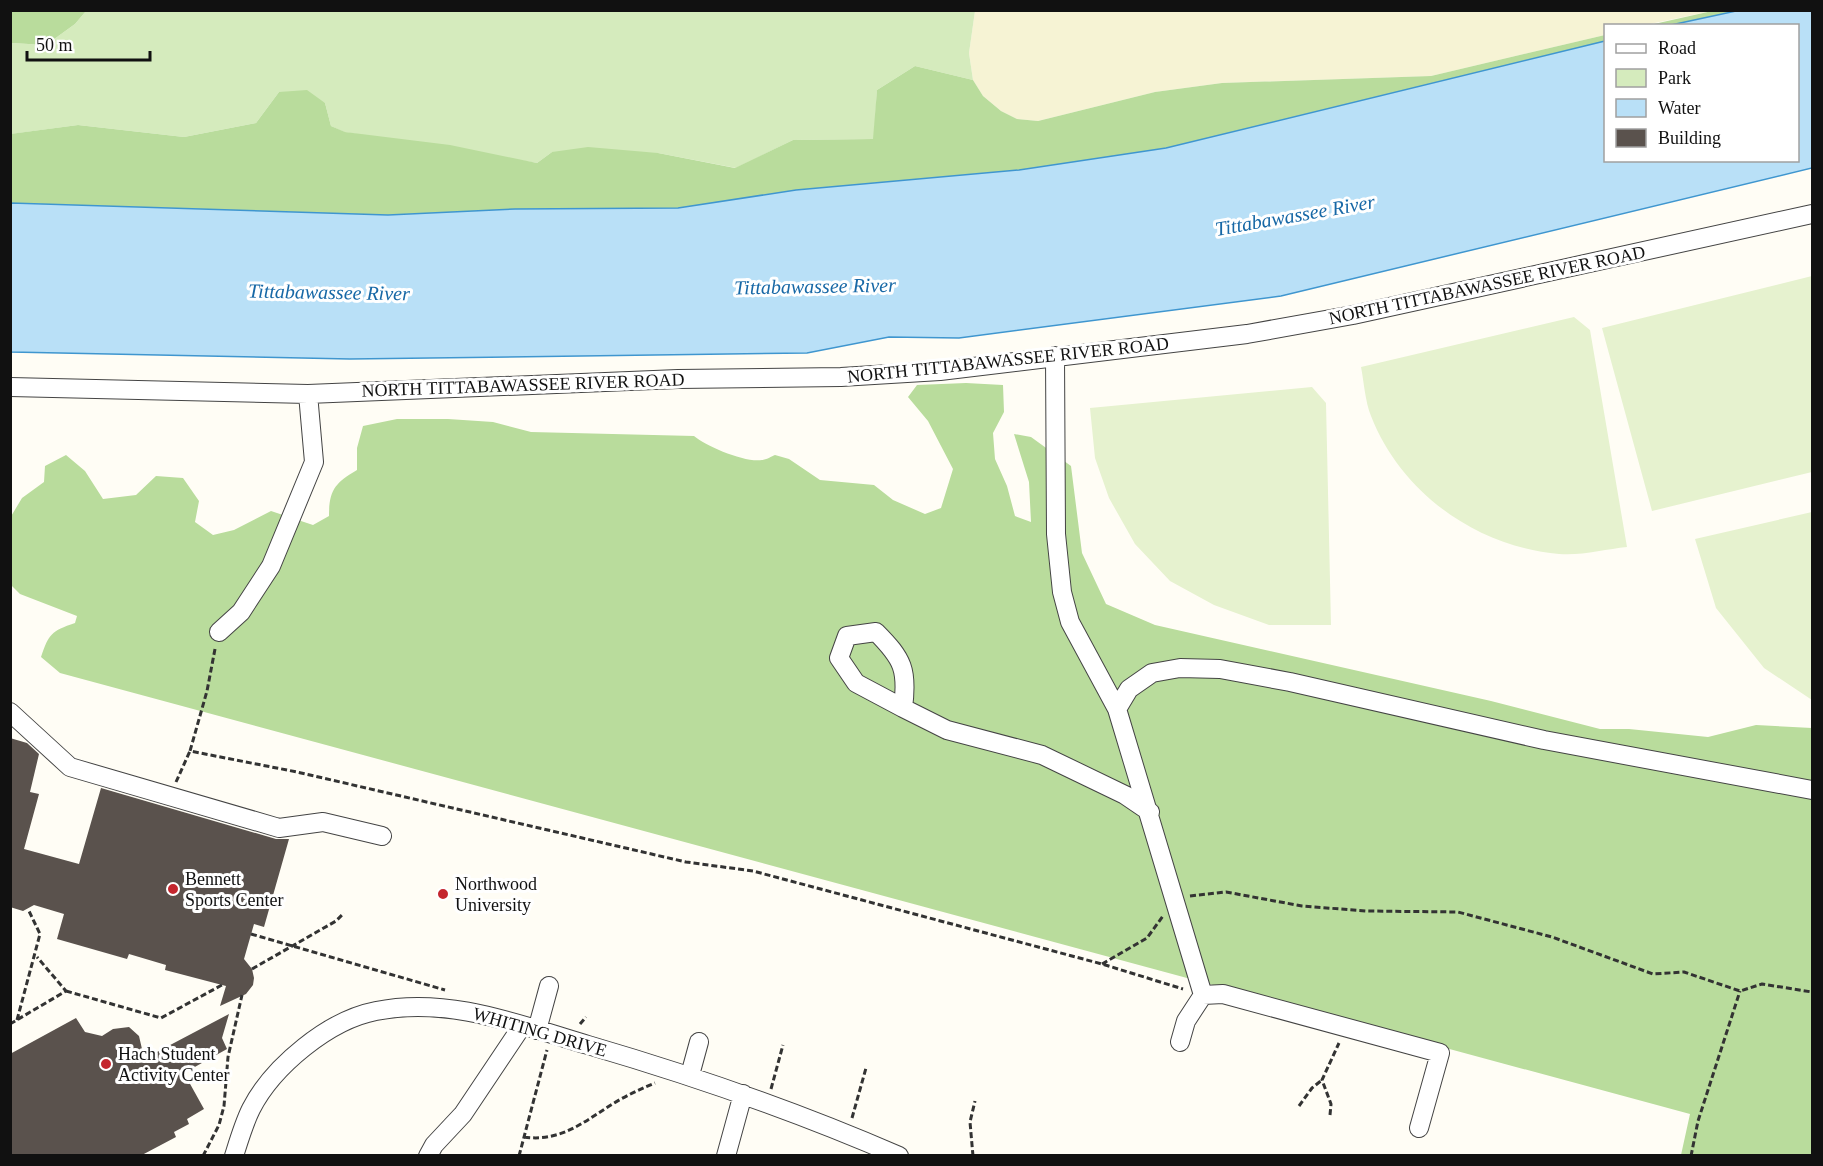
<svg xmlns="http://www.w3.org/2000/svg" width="1823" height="1166" font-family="'Times New Roman',serif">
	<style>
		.farmland { fill: #f6f3d4 }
		.green { fill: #d5ebbd }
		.forest { fill: #b9dc9c }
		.pitch { fill: #e6f2cf }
		.water { fill: #b9e0f7; stroke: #3f96cf; stroke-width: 1.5 }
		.building { fill: #5a524d }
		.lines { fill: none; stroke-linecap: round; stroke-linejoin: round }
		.minor-casing { stroke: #444; stroke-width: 20 }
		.path { stroke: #333; stroke-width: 3; stroke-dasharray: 6 3; stroke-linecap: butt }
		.minor { stroke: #fff; stroke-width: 18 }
		.poi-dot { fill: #c4262e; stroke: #fff; stroke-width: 2 }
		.labels { text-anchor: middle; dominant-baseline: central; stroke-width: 6; stroke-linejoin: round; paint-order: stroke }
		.street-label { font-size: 18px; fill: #111; stroke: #fff }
		.poi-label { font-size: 18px; fill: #111; stroke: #fff; text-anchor: start }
		.water-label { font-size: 20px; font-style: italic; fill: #1768a6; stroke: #fff }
	</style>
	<rect width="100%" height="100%" fill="#fffdf5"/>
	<path class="farmland" d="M975,11h737l-67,14 -39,1 -1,9 -174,41 -209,7 -67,9 -117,29 -21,-2 -16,-8 -18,-15 -10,-16 -4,-27z"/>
	<path class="green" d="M86,11h889l-6,42 4,27 -58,-14 -38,24 -3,49 -81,1 -57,28 -78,-15 -106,-1 -15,11 -193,-31 -13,-6 -6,-23 -46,-11 -23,31 -72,14 -106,-12 -67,9v-91l35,2 29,-21z"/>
	<path class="forest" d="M11,10h75v1l-11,13 -29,21 -35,-2z
		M1712,11h24l-65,14 -26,1z
		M1605,35v6l-439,107 -147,22 -223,20 -118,18 -163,1 -127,6 -377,-12 -1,-69 68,-9 106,12 72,-14 23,-31 28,-2 18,13 6,23 14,6 105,13 87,18 15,-11 36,-5 70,6 77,15 58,-28 80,-1 4,-49 38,-24 58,14 10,16 18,15 16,8 21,2 117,-29 67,-9 209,-7z
		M966,383l37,2 1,27 -11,21 2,26 12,27 8,30 16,6 -2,-40 -15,-48 17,3 40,29 11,87 24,51 49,21 336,76 109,28h29l79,8 48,-12 56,3v427h-131l9,-41 -1630,-441 -19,-16c8,-23 10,-26 34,-34l2,-7 -57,-22 -9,-9 -1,-67 12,-20 22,-16 1,-16 21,-11 19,16 18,28 33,-4 20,-19 27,2 16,23 -4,21 18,13 21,-5 37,-19 42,14 16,-9c0,-26 6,-33 28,-46v-22l6,-22 34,-7h51l45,3 38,10 163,4c12,10 51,27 68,24 4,0 10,-4 13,-5l14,4 31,21 54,5 19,15 32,14 16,-6 12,-39 -25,-48 -20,-24 9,-12z"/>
	<path class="pitch" d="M1812,276v196l-160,39 -50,-183z
		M1574,317l16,13 37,217c-21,2 -46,9 -68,7 -82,-7 -158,-61 -188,-138 -6,-15 -7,-34 -10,-49z
		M1312,387l14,16 5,222h-62l-55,-20 -44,-24 -35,-37 -26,-46 -14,-40 -5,-50z
		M1812,512v188l-48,-32 -48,-60 -21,-69z"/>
	<path class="water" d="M1736,11h76v157l-531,128 -322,42 -70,-1 -82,16 -457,6 -339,-7v-149l377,12 127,-6 163,-1 118,-18 223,-20 147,-22 439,-107 1,119h192v-134l-127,-1z"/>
	<path class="building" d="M10,738l17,5 12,11 -9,38 9,2 -15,55 55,15 22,-76 175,51h13l-25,88 -10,-3 -10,35 8,10 2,9 -1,7 -7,9 -26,12 6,-20 -61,-16 1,-5 -37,-11 -2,5 -70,-20 7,-25 -30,-9 -11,6 -13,-4z
		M229,1014l-7,24 5,11 -43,24 20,36 -17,10 2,5 -15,8 2,5 -34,18h-132v-101l66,-36 9,14 17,4 11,-7 16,-2 10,9 3,13 13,4z"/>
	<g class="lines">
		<g class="minor-casing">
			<path id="minor" d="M1055,356l1,178 6,58 8,30 47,87 86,286
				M10,387l298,7 370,-15 163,-2 99,-6 307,-37 106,-19 459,-101
				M219,632l22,-20 30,-46 43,-104 -6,-68
				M903,708l-47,-25 -17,-25 8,-22 29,-4c27,27 32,38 27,76l44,22 95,25 83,40 25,17
				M1117,709l12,-20 23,-16 28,-5 40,1 70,13 254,58 268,50
				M10,712l60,55 209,61 44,-6 59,14
				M537,1030l12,-44
				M1180,1042l6,-21 17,-26 20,-1 217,59 -21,75
				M690,1075l9,-33
				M234,1156c5,-16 10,-33 17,-47 22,-43 78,-89 125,-98 73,-15 144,14 212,34 106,31 210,67 311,111
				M428,1156l6,-11 29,-31 59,-88
				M726,1156l17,-62"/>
		</g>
		<path class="path" d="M215,649l-8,42 -17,60 107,21 389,90 67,9 349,93 81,25
			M176,782l14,-31
			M1190,896l36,-4 76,14 64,5 92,1 94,25 101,37 31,-2 56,19 22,-7 50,8
			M251,934l194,56
			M1102,964l45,-26 16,-22
			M252,969l84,-48 8,-8
			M66,991l95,27 61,-33
			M17,1020l23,-86 -12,-25
			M10,1024l56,-33 -29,-34
			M580,1024l6,-7
			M771,1089l12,-44
			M1299,1106l13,-18 10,-8
			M1330,1115l1,-11 -9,-24 17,-37
			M852,1118l14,-50
			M524,1137c40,6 65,-20 97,-38 11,-6 22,-11 34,-16
			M203,1156l16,-31 5,-19 4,-49 14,-62
			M519,1156l28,-106
			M973,1156l-3,-34 5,-21
			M1691,1156l7,-35 42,-130"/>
		<use href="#minor" class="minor"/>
	</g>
	<g class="poi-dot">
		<circle cx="173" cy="889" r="6"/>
		<circle cx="443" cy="894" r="6"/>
		<circle cx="106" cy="1064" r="6"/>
	</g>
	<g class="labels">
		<g class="street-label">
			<text transform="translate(1487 285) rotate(-12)">NORTH TITTABAWASSEE RIVER ROAD</text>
			<text transform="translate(1008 360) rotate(-6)">NORTH TITTABAWASSEE RIVER ROAD</text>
			<text transform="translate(523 385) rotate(-2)">NORTH TITTABAWASSEE RIVER ROAD</text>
			<text transform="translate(540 1032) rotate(16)">WHITING DRIVE</text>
		</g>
		<g class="poi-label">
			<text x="185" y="879">Bennett<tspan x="185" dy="21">Sports Center</tspan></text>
			<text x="455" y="884">Northwood<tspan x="455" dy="21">University</tspan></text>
			<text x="118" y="1054">Hach Student<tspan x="118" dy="21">Activity Center</tspan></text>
		</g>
		<g class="water-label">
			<text transform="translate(1295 215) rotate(-10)">Tittabawassee River</text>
			<text transform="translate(815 286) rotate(-1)">Tittabawassee River</text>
			<text transform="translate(329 292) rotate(1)">Tittabawassee River</text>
		</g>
	</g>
	<rect width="1823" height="1166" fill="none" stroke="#111111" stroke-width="24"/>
	<rect x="1604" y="24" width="195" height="138" fill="#ffffff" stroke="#a0a0a0" stroke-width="1.5"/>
	<rect x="1616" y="44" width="30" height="9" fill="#ffffff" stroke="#a0a0a0" stroke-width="1.5"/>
	<text x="1658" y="54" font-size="18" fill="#111111">Road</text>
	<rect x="1616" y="69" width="30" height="18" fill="#d5ebbd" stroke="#a0a0a0" stroke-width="1.5"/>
	<text x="1658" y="84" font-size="18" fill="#111111">Park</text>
	<rect x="1616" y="99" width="30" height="18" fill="#b9e0f7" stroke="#a0a0a0" stroke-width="1.5"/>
	<text x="1658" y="114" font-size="18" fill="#111111">Water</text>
	<rect x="1616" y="129" width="30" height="18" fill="#5a524d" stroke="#a0a0a0" stroke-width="1.5"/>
	<text x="1658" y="144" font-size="18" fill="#111111">Building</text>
	<path d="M27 51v9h123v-9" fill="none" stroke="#111111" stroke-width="3"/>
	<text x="36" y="51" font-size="18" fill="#111111" stroke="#ffffff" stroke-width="4.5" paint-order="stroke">50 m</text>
</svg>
